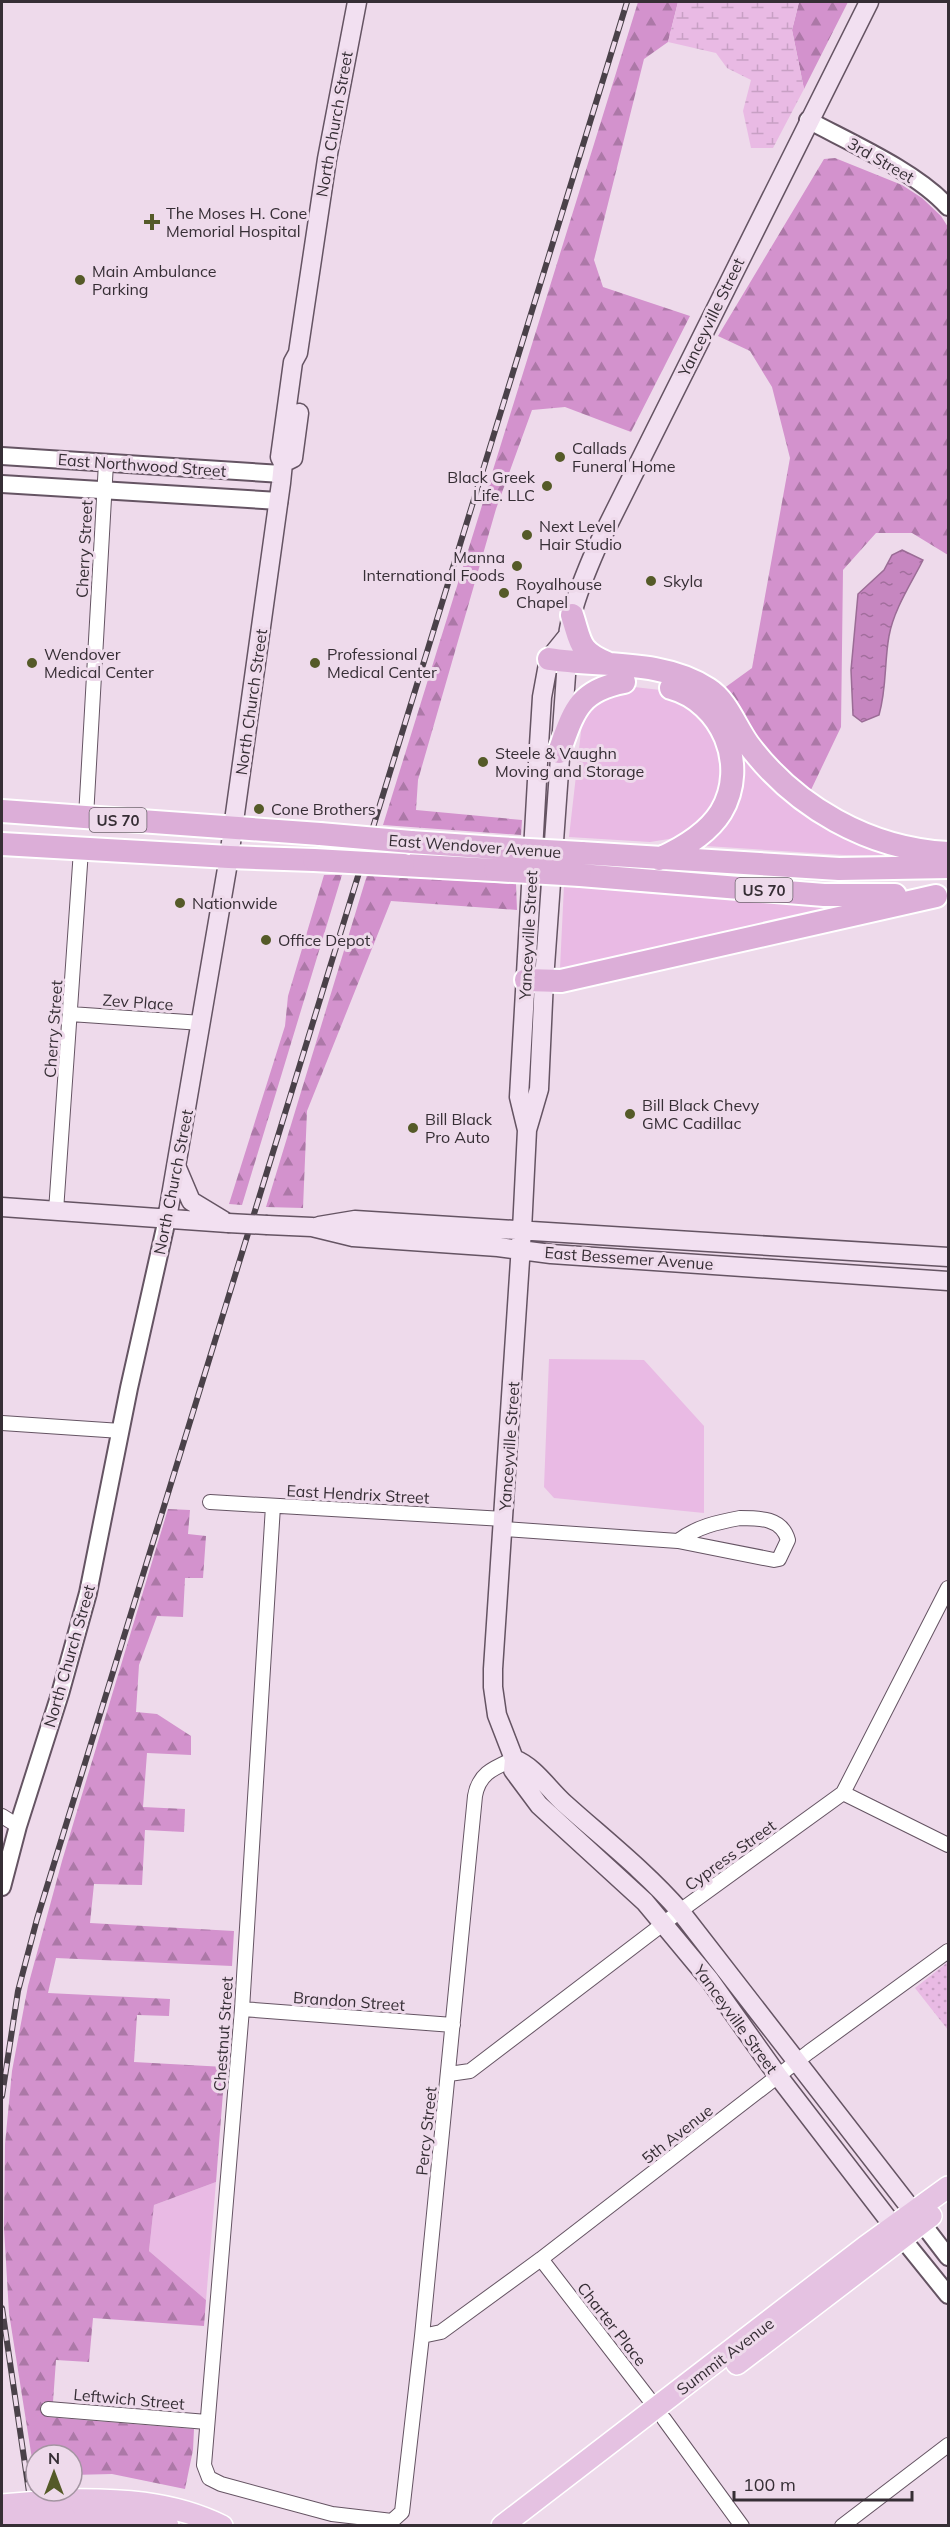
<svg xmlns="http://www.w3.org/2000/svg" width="950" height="2527" font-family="Mulish,sans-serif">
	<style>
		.green { fill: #e9bae4 }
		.forest { fill: url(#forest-firs) }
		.wetland { fill: url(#wetland-marsh) }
		.park { fill: url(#park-dots) }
		.water { fill: url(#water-ripples); stroke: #9b6c96; stroke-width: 1.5 }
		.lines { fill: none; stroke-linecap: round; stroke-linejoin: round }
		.minor-casing { stroke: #655463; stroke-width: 16 }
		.tertiary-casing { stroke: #655463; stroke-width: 20 }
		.secondary-casing { stroke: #655463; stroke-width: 21 }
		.primary-casing { stroke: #fff; stroke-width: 24 }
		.trunk-casing { stroke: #fff; stroke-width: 26 }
		.minor { stroke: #fff; stroke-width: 14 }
		.tertiary { stroke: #fff; stroke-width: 16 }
		.secondary { stroke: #f2e0f1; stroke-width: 18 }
		.primary { stroke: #e5c2e2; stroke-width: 21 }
		.trunk { stroke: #dcaed8; stroke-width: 22 }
		.rail-casing { stroke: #4a4149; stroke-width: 6 }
		.rail { stroke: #eedaeb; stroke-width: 4; stroke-dasharray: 11; stroke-linecap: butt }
		.secondary-bridge-casing { stroke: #655463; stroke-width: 21; stroke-linecap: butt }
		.primary-bridge-casing { stroke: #fff; stroke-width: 24; stroke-linecap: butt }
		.trunk-bridge-casing { stroke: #fff; stroke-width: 26; stroke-linecap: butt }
		.secondary-bridge { stroke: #f2e0f1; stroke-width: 18 }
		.primary-bridge { stroke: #e5c2e2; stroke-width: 21 }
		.trunk-bridge { stroke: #dcaed8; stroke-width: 22 }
		.poi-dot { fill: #555a28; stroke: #eedaeb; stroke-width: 2 }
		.labels { text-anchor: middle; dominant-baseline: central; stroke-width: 6; stroke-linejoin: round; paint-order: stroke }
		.shield { fill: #eedaeb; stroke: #6d626c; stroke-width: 1.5 }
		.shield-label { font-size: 15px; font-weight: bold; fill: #362e35 }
		.street-label { font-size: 16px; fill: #362e35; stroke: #eedaeb }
		.poi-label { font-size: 16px; fill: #362e35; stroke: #eedaeb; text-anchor: start }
	</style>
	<defs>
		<pattern id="forest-firs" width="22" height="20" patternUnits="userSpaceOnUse" patternTransform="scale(1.5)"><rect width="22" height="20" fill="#d392cd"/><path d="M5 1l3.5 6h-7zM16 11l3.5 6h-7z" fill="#ac78a7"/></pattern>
		<pattern id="wetland-marsh" width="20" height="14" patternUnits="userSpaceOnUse" patternTransform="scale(1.5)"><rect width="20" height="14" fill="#e9bae4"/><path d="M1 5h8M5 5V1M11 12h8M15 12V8" fill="none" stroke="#c8a0c4"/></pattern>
		<pattern id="park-dots" width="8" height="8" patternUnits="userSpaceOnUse" patternTransform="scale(1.5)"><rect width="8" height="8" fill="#e9bae4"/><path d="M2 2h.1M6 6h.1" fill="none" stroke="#c8a0c4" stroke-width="1.8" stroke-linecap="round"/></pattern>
		<pattern id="water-ripples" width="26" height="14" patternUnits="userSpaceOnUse" patternTransform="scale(1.5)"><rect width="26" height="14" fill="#c686c0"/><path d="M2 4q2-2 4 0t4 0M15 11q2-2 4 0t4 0" fill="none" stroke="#a26e9d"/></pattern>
	</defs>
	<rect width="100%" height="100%" fill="#eedaeb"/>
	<path class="green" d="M634,687l35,4 35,23 18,41v22l-6,21 -11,17 -30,23 -25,4 -81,-5 14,-123 31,-25z
		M734,740l17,20 161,96 -68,-1 -153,-10 15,-11z
		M564,886l302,18 -295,65 -11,-1z
		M549,1359l95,1 60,66v87l-150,-15 -10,-11z
		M216,2182l-10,118 -57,-49 5,-46z"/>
	<path class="forest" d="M638,2h40l-10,40 -24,17 -50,201 9,27 87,29 -59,116 -66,-25 -33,3 -36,99 -78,271 -2,30 106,10 -1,15 -138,-10z
		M799,2h49l-44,87 -12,-59z
		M835,158l67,27 20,13 19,18 7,11v328l-36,-22h-36l-33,37 -2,157 -31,65 -45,-38 -42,-65 29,-21 38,-210 -18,-71 -22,-36 -32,-15 106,-177z
		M324,875h18l-100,330 -13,-1 56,-178 3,-30z
		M367,875l149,9 1,26 -126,-9 -84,210 -4,97 -37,-1z
		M168,1509l22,1 -2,24 18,2 -3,42h-18l-2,39 -26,-1 -18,49 -3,47 21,2 34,22v19l-44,-2 -4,54 42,2 -1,23 -39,-2 -3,55 -48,-1 -4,39 144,8 -2,35 -176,-8 -8,35 122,6 -1,17 -32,-1 -3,47 91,5 -9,115 -62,23 -5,46 57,49 -2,26 -111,-8 -4,44 -33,-2 -3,42h-10l4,15 147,12 -1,21 -8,39 -73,-15 -40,1v-20h-36l-1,23 -26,-165 -5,-85 1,-84 7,-73 16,-85 34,-125z"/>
	<path class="wetland" d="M678,2h121l-7,28 12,59 -31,59h-22l-8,-37 8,-31 -24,-12 -11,-15 -48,-11z"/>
	<path class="park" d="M948,1962v68l-33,-42z"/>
	<path class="water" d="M902,550l21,10c-12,24 -29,49 -34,76 -5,28 -2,51 -10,79l-17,7 -9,-7 -2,-45 7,-76 26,-24 8,-15z"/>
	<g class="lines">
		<g class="minor-casing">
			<path id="minor" d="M86,817l20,-354
				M70,1014l132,9
				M56,1211l25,-361
				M2,1423l119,8
				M210,1502l294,17
				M273,1506l-31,503 -38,456 5,13 12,6 111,30 60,7 10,-9 20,-176 53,-540c4,-23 19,-28 39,-37
				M740,1518c20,0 42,0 48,22l-9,19 -5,1 -96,-19c18,-14 40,-19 62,-23z
				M503,1529l175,12
				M843,1793l105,52
				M2,1816l16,10
				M242,2009l211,16
				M449,2074l21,-3 210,-160 163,-118 105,-205
				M541,2259l115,149
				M422,2336l19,-4 100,-73 268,-207 139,-101
				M48,2409l159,13
				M664,2419l78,107
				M842,2526l106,-81"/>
		</g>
		<g class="tertiary-casing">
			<path id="tertiary" d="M808,120c43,23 109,52 140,87
				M2,456l280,18
				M2,484l277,17
				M2,1887l16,-61 42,-132 28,-101 41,-205 38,-169
				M922,2223l26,34
				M902,2238l46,57"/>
		</g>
		<g class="secondary-casing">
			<path id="secondary" d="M283,463l10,-5 6,-45
				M566,638l-17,21 -7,38 -3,48 -20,352 8,33 -5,100 -29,439v18l4,28 17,44 -1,11 26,35 106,97 64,77 69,97 123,160
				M527,1130l12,-41 5,-109 23,-319c-2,-39 13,-75 29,-112l273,-547
				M177,1168l14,33 33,20
				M2,1207l226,16
				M167,1219l62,-362 52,-374 2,-20 -3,-6 13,-95 5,-9 29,-194 30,-157
				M267,1225l45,2 41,10 145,10 53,7 397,27
				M319,1226l36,-6 593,37
				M514,1759c21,8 34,30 51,45 39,35 80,67 115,107l242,312"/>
		</g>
		<g class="primary-casing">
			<path id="primary" d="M737,2364l194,-148
				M63,2500c55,-1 108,1 159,26
				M65,2517l78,3 25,6
				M502,2526l363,-279 83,-60"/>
		</g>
		<g class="trunk-casing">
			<path id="trunk" d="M572,615c9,27 6,36 35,48
				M549,659c52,8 113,0 159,30 19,12 27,37 40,55 47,63 121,105 200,109
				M559,752c15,-41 19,-61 65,-70
				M2,811l318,23
				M411,842l86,6
				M2,844l227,13 85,3
				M581,853l258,16 109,-2
				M659,859c22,-10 49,-26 62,-47 28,-47 1,-110 -50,-124
				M403,865l92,5
				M580,875l244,20h71
				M526,980l35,1 375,-85"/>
		</g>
		<use href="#minor" class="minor"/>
		<use href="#tertiary" class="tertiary"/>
		<use href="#secondary" class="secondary"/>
		<use href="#primary" class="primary"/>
		<use href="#trunk" class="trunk"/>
		<g class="rail-casing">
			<path id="rail" d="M2,2096l16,-105 19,-72 590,-1917
				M2,2308l32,218"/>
		</g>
		<use href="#rail" class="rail"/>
		<g class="secondary-bridge-casing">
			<path id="secondary-bridge" d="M228,1223l39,2"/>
		</g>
		<g class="primary-bridge-casing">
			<path id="primary-bridge" d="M2,2505l61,-5
				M2,2524l63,-7"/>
		</g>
		<g class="trunk-bridge-casing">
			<path id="trunk-bridge" d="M320,834l91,8
				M497,848l84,5
				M314,860l89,5
				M495,870l85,5"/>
		</g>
		<use href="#secondary-bridge" class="secondary-bridge"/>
		<use href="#primary-bridge" class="primary-bridge"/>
		<use href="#trunk-bridge" class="trunk-bridge"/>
	</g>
	<g class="poi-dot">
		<path d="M149 213h6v6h6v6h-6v6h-6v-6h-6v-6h6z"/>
		<circle cx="80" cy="280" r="6"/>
		<circle cx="560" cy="457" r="6"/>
		<circle cx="547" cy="486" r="6"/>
		<circle cx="527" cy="535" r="6"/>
		<circle cx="517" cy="566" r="6"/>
		<circle cx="651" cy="581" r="6"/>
		<circle cx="504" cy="593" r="6"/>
		<circle cx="32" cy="663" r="6"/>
		<circle cx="315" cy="663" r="6"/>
		<circle cx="483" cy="762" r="6"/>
		<circle cx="259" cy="809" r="6"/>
		<circle cx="180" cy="903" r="6"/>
		<circle cx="266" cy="940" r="6"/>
		<circle cx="630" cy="1114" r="6"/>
		<circle cx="413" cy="1128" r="6"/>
	</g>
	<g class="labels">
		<g class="shield">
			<rect x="89.5" y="808" width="57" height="24" rx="4.5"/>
			<rect x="735.5" y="878" width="57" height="24" rx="4.5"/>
		</g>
		<g class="shield-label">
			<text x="118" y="820">US 70</text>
			<text x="764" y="890">US 70</text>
		</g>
		<g class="street-label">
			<text transform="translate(334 124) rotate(-80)">North Church Street</text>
			<text transform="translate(881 160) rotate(30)">3rd Street</text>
			<text transform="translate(711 317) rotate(-64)">Yanceyville Street</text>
			<text transform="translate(142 465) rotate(4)">East Northwood Street</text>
			<text transform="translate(84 549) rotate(-87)">Cherry Street</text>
			<text transform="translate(251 702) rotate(-82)">North Church Street</text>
			<text transform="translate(475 846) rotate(4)">East Wendover Avenue</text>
			<text transform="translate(528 935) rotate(-87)">Yanceyville Street</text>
			<text transform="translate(138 1002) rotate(4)">Zev Place</text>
			<text transform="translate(53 1029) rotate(-86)">Cherry Street</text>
			<text transform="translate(173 1182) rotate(-79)">North Church Street</text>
			<text transform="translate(629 1258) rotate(4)">East Bessemer Avenue</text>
			<text transform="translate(509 1446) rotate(-86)">Yanceyville Street</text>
			<text transform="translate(358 1494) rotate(3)">East Hendrix Street</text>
			<text transform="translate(69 1656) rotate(-74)">North Church Street</text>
			<text transform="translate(730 1855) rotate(-36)">Cypress Street</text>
			<text transform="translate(349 2001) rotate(4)">Brandon Street</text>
			<text transform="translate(736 2019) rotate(54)">Yanceyville Street</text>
			<text transform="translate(223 2034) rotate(-86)">Chestnut Street</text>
			<text transform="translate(426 2131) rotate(-84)">Percy Street</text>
			<text transform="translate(677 2134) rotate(-38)">5th Avenue</text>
			<text transform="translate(612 2324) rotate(52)">Charter Place</text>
			<text transform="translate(725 2356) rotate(-37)">Summit Avenue</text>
			<text transform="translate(129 2399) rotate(5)">Leftwich Street</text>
		</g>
		<g class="poi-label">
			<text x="166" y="213">The Moses H. Cone<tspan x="166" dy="18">Memorial Hospital</tspan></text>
			<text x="92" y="271">Main Ambulance<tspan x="92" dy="18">Parking</tspan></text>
			<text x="572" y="448">Callads<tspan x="572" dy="18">Funeral Home</tspan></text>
			<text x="535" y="477" text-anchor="end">Black Greek<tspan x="535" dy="18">Life. LLC</tspan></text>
			<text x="539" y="526">Next Level<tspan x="539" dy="18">Hair Studio</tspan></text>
			<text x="505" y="557" text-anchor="end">Manna<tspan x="505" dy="18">International Foods</tspan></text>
			<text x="663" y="581">Skyla</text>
			<text x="516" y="584">Royalhouse<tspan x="516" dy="18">Chapel</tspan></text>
			<text x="44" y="654">Wendover<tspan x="44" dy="18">Medical Center</tspan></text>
			<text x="327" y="654">Professional<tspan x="327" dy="18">Medical Center</tspan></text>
			<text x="495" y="753">Steele &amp; Vaughn<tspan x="495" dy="18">Moving and Storage</tspan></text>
			<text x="271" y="809">Cone Brothers</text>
			<text x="192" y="903">Nationwide</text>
			<text x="278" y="940">Office Depot</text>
			<text x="642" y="1105">Bill Black Chevy<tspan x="642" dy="18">GMC Cadillac</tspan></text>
			<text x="425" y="1119">Bill Black<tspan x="425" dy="18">Pro Auto</tspan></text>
		</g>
	</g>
	<rect width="950" height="2527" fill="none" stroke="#362e35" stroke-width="6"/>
	<g transform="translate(54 2473)"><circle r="28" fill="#eedaeb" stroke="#a495a2" stroke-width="1.5"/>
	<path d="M0-4.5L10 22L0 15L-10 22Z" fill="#555a28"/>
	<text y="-9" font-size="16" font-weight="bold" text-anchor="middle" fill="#362e35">N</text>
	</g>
	<path d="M734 2491v9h178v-9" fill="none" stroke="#362e35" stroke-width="3"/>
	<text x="743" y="2491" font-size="18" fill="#362e35" stroke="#eedaeb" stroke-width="4.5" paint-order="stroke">100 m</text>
</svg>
